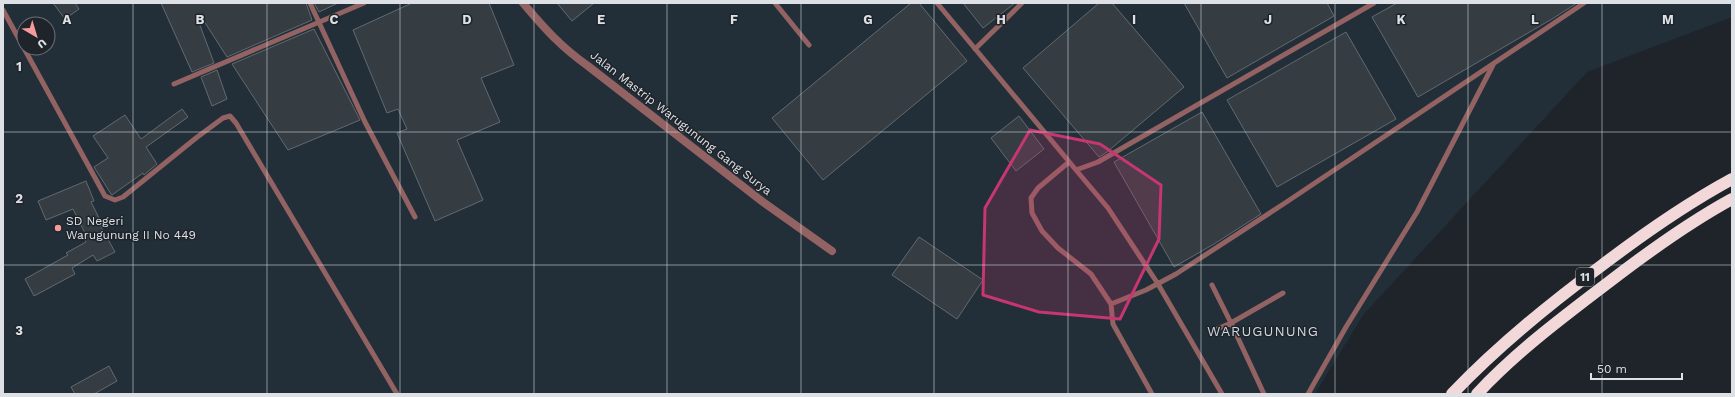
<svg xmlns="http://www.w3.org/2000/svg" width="1735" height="397" font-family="'Work Sans',sans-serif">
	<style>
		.built { fill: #232f38; fill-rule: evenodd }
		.building { fill: #353c42; stroke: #626a70 }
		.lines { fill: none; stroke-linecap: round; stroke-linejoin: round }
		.service { stroke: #936262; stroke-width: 5 }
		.minor { stroke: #936262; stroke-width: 8 }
		.motorway { stroke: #f2d8d8; stroke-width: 12 }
		.marked { fill: #c63670; fill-opacity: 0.2; stroke: #c63670; stroke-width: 3; stroke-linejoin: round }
		.grid { fill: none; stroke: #dde1e5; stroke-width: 1; stroke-opacity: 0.55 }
		.poi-dot { fill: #f59b9c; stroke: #1e242a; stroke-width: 1.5 }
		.labels { text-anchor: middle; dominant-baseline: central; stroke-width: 3; stroke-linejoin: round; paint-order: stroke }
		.shield { fill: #1e242a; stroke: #a4a8ad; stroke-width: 1 }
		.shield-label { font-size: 11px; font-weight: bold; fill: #dde1e5 }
		.street-label { font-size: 12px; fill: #dde1e5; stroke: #1e242a }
		.poi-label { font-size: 12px; fill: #dde1e5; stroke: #1e242a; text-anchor: start }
		.quarter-label { font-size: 14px; letter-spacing: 1px; fill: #cfd8df; stroke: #1e242a }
		.grid-label { font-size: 13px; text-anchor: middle; font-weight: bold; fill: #dde1e5; stroke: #1e242a; stroke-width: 3; stroke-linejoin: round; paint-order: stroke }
	</style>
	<rect width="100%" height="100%" fill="#1e242a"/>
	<path class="built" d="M3,3h1729v14l-145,55 -224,243 -48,79h-1312zM24,24h24v24h-24z"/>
	<path class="building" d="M53,3h22l4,6 -14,10z
		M161,3h145l6,17 -85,37 -25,-39 -4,2 16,43 -22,9z
		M314,3h24l-19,9z
		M412,3h77l25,62 -33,13 19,44 -43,18 26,60 -48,21 -38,-88 10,-4 -9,-20 -11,4 -34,-83z
		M557,3h37l-22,18z
		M911,3h8l48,58 -144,119 -51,-62z
		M963,3h52l-32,25z
		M1099,3h13l72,84 -77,65 -8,5 -76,-89z
		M1184,3h143l7,13 -107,62z
		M1397,3h180l-25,16 -134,78 -46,-80z
		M314,29l46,91 -72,30 -56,-86z
		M1346,32l50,87 -119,68 -50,-87z
		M217,70l10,29 -15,7 -11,-29z
		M182,109l6,8 -42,30 11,17 -13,11 -1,-2 -31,22 -1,-1 -17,-27 14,-9 -15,-22 32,-21 16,24z
		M1202,112l59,102 -47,30 -40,23 -60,-105z
		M1019,116l25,33 -28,22 -25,-33z
		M86,181l8,20 -3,1 11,22 -2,1 15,27 -18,9 -4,-6 -21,13 3,6 -41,22 -9,-17 43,-24 -2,-2 20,-11 -2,-4 3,-1 -14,-28 -27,11 -8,-19z
		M919,237l64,43 -26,39 -65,-44z
		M109,366l8,15 -23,13h-19l-4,-7z"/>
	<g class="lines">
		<path class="service" d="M310,3l55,119 50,95
			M775,3l34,42
			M937,3l139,167 22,-8 276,-159
			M3,10l102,186 10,4 8,-3 73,-59 27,-20 7,-2 6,7 161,271
			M975,49l47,-46
			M174,84l190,-81
			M1069,162l-31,26 -7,10 1,15 10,18 16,17 33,26 20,30 35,-14 30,-16 109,-71 299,-200
			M1076,170l32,38 50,76 64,110
			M1212,285l19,38 -16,7
			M1111,304l2,20 39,70
			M1264,394l-33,-71 52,-30
			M1308,394l38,-67 71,-115 76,-147"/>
		<path class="minor" d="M523,3c21,25 38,44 65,63l175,136 69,49"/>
		<path class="motorway" d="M1452,394c45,-47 96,-89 149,-128 42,-32 85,-62 131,-87
			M1477,394c39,-42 86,-77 132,-112 39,-30 79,-59 123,-83"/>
	</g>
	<path class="marked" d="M1030,130l70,14 61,41 -2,54 -39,80 -81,-7 -56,-17 2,-87z"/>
	<path class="grid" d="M133,3v391M267,3v391M400,3v391M534,3v391M667,3v391M801,3v391M934,3v391M1068,3v391M1201,3v391M1335,3v391M1468,3v391M1602,3v391M3,132h1729M3,265h1729"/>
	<circle class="poi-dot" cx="58" cy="228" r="4"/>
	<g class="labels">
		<rect class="shield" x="1576" y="268" width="18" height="18" rx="3"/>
		<g class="shield-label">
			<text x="1585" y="277">11</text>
		</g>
		<g class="street-label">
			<text transform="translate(681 123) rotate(38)">Jalan Mastrip Warugunung Gang Surya</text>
		</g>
		<g class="poi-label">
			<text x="66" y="221">SD Negeri<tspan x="66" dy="14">Warugunung II No 449</tspan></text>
		</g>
		<g class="quarter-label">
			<text x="1263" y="331">WARUGUNUNG</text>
		</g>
	</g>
	<g class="grid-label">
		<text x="67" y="24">A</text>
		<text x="200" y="24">B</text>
		<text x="334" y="24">C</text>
		<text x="467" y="24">D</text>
		<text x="601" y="24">E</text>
		<text x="734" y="24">F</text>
		<text x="868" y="24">G</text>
		<text x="1001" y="24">H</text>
		<text x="1134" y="24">I</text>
		<text x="1268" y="24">J</text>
		<text x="1401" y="24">K</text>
		<text x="1535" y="24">L</text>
		<text x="1668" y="24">M</text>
		<text x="19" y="71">1</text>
		<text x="19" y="203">2</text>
		<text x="19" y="335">3</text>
	</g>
	<rect width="1735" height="397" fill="none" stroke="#dde1e5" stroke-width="8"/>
	<g transform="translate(36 36) rotate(142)"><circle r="19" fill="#1e242a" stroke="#6a7075"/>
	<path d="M0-3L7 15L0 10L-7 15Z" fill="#f59b9c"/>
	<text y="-6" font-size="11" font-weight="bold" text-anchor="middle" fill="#dde1e5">U</text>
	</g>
	<path d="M1591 373v6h91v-6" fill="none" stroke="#dde1e5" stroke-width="2"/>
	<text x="1597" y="373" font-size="12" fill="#dde1e5" stroke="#1e242a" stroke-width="3" paint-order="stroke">50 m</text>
</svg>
